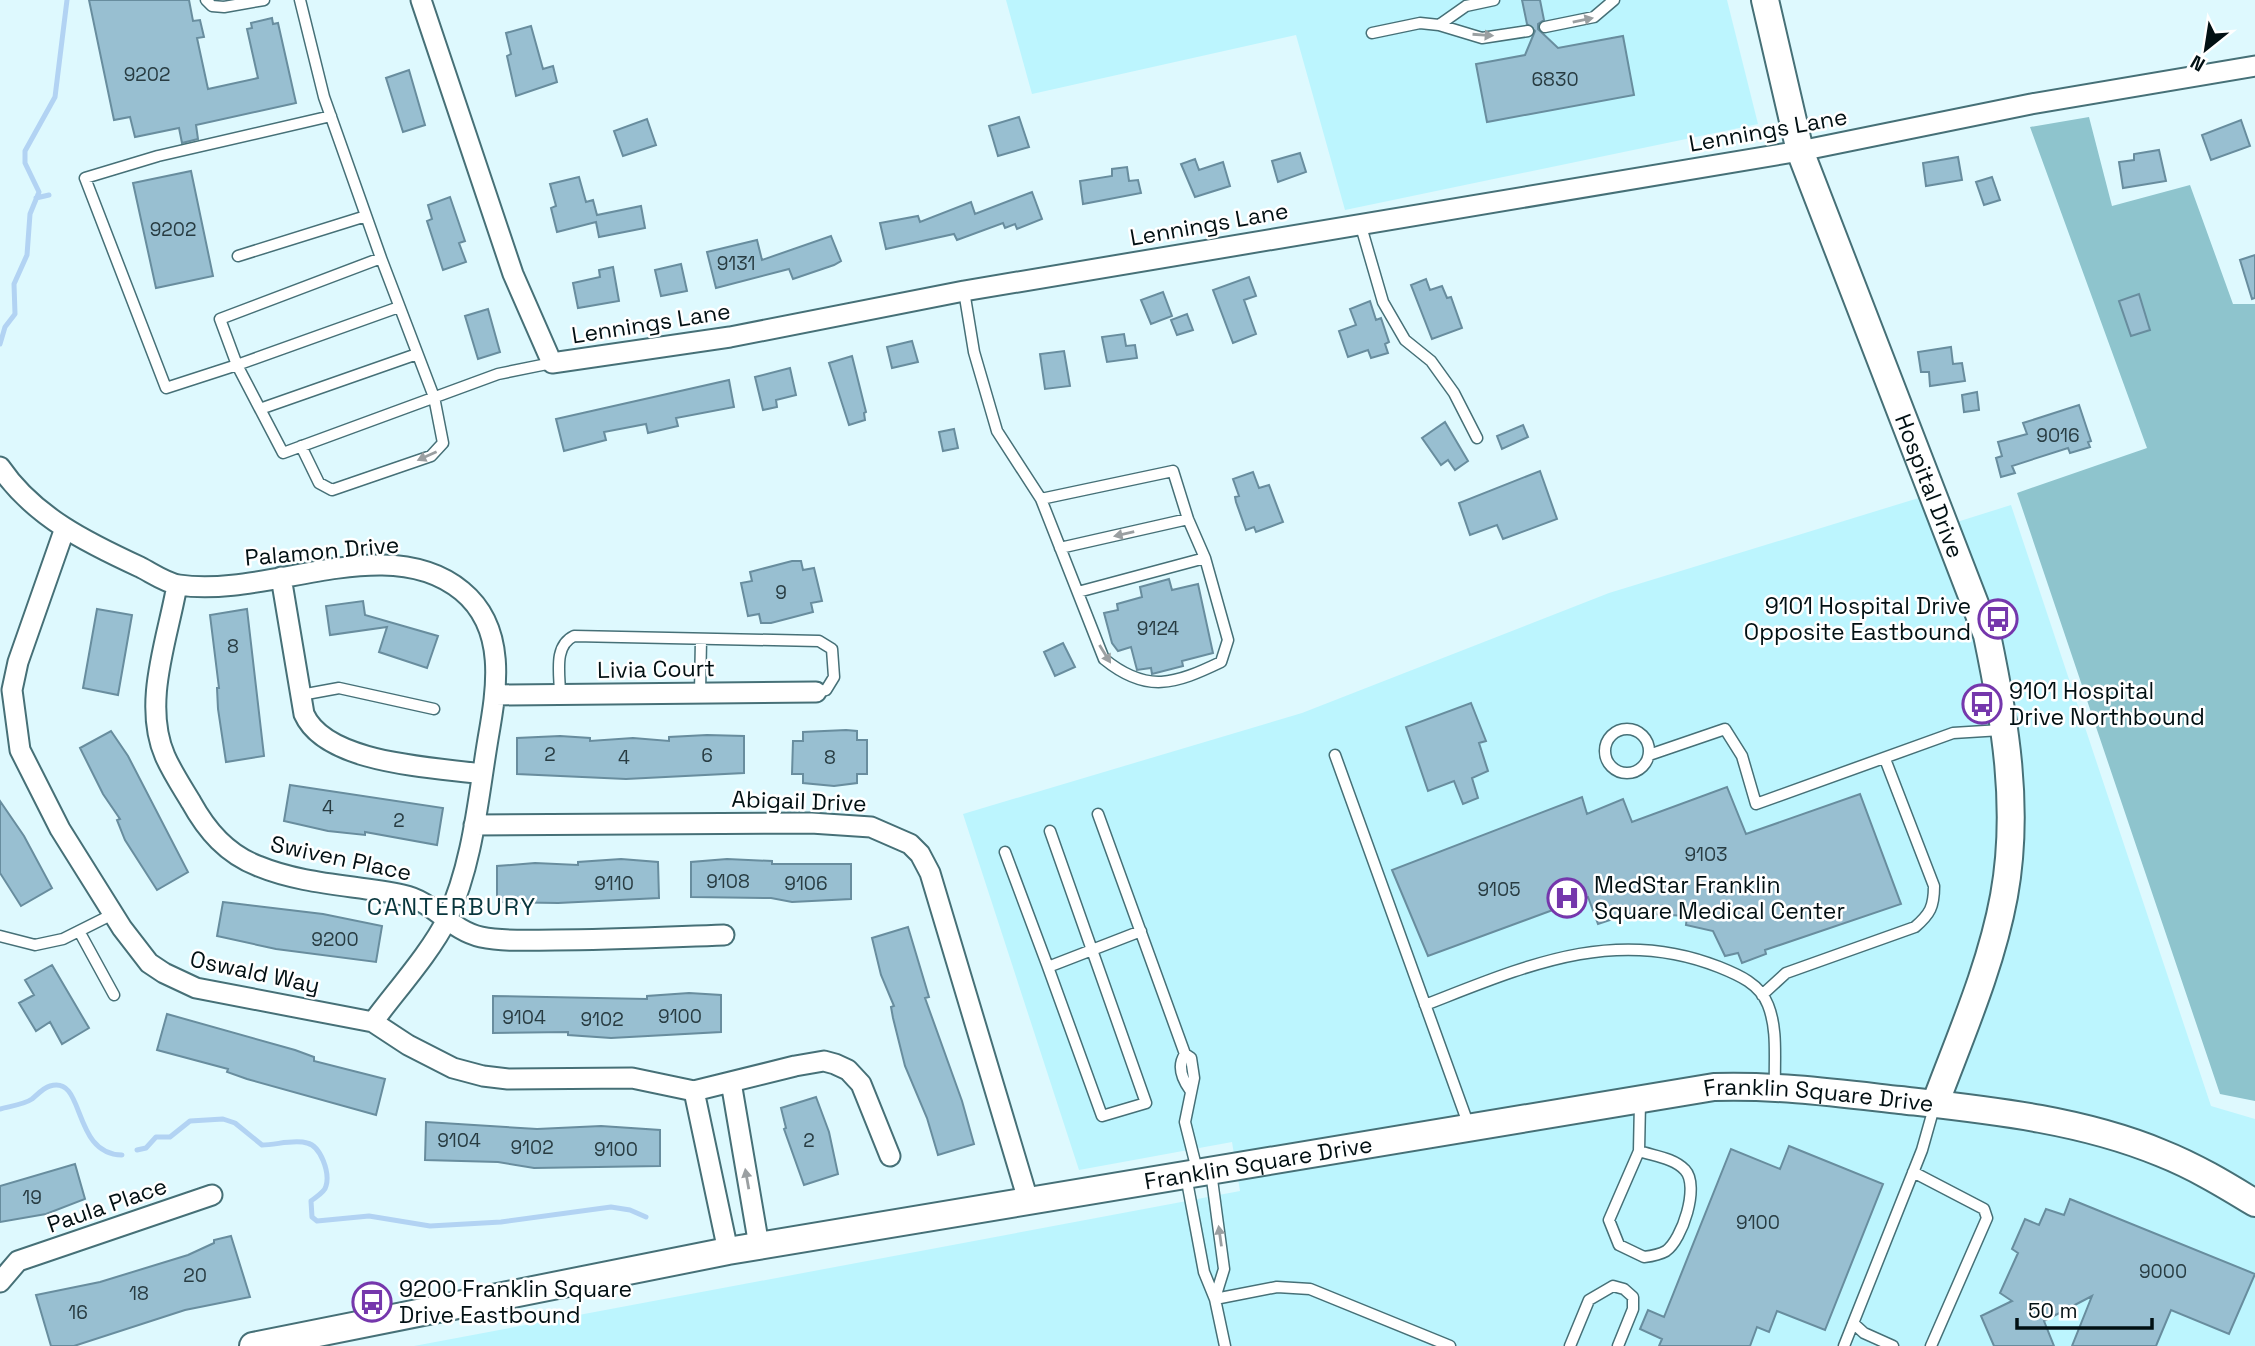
<svg xmlns="http://www.w3.org/2000/svg" width="2255" height="1346" font-family="'Space Grotesk',sans-serif">
	<style>
		.built { fill: #bcf5fe }
		.forest { fill: #8ec4cd }
		.lines { fill: none; stroke-linecap: round; stroke-linejoin: round }
		.stream { stroke: #b2d3f3; stroke-width: 5 }
		.building { fill: #98bfd1; stroke: #688d9e; stroke-width: 2 }
		.lane-casing { stroke: #467077; stroke-width: 13 }
		.street-casing { stroke: #467077; stroke-width: 23 }
		.secondary-casing { stroke: #467077; stroke-width: 30 }
		.lane { stroke: #fff; stroke-width: 10 }
		.street { stroke: #fff; stroke-width: 19 }
		.secondary { stroke: #fff; stroke-width: 26 }
		.oneway { fill: #9a9fa1 }
		.labels { text-anchor: middle; dominant-baseline: central; stroke-width: 5; stroke-linejoin: round; paint-order: stroke }
		.number-label { font-size: 19px; fill: #283c42 }
		.street-label { font-size: 23px; fill: #021013; stroke: #fff }
		.poi-label { font-size: 23px; fill: #021013; stroke: #fff; text-anchor: start }
		.neighbourhood-label { font-size: 24px; letter-spacing: 2px; fill: #08363d; stroke: #fff }
	</style>
	<rect width="100%" height="100%" fill="#def9fe"/>
	<path class="built" d="M1006,0h721l31,124 -413,86 -49,-175 -264,59z
		M1935,493l6,34 70,-22 200,601 44,13v227h-1841l826,-155 -8,-49 -153,28 -116,-356 339,-101 307,-120z"/>
	<path class="forest" d="M2089,117l23,89 78,-21 43,119h22v797l-35,-7 -203,-601 130,-45 -117,-321z"/>
	<g class="lines">
		<path class="stream" d="M36,198l13,-3
			M0,344l5,-17 10,-13 -1,-30 13,-29 3,-41 9,-22 -14,-29v-12l30,-54 12,-97
			M0,1109c10,-3 23,-4 32,-10 5,-4 11,-11 18,-13 36,-11 21,68 72,69
			M137,1150l9,-2 10,-11h14l20,-16 33,-2 12,4 27,22c14,0 32,-6 45,-2 14,3 23,30 19,43 -1,6 -10,11 -15,15l1,16 5,4 52,-5 61,10 71,-4 110,-15 19,3 16,7"/>
	</g>
	<path class="building" d="M89,0h100l4,21 7,-1 4,17 -7,1 11,51 50,-11 -11,-49 5,-1 -1,-5 21,-5 1,6 5,-1 18,80 -100,22 2,14 -16,4 -3,-15 -44,9 -5,-20 -16,3z
		M1522,0h18l4,20 -6,4v5l20,19 65,-12 11,59 -147,27 -11,-58 49,-9 10,-24 -8,-7z
		M531,26l12,43 10,-3 4,16 -41,14 -9,-40 4,-2 -5,-21z
		M409,70l16,55 -22,7 -17,-54z
		M1019,117l10,30 -31,9 -9,-30z
		M647,119l9,26 -33,11 -9,-25z
		M2241,120l9,26 -39,14 -9,-25z
		M2159,150l7,31 -43,7 -4,-26 15,-2v-6z
		M1300,153l6,19 -28,10 -6,-21z
		M1958,157l4,23 -36,6 -3,-23z
		M1195,159l4,11 24,-8 7,24 -35,11 -14,-33z
		M1127,167l2,14 9,-1 3,13 -58,11 -3,-23 32,-5v-7z
		M191,171l22,105 -57,12 -23,-105z
		M579,177l7,25 7,-2 4,15 44,-9 4,22 -46,9 -3,-15 -39,10 -6,-24 5,-2 -6,-22z
		M1992,177l8,23 -16,5 -8,-23z
		M1032,192l10,27 -25,10 -2,-5 -10,4 -2,-5 -46,17 -3,-6 -68,15 -6,-26 38,-7 2,6 51,-20 4,12z
		M450,197l15,44 -6,2 7,19 -23,8 -16,-49 5,-2 -4,-14z
		M831,236l10,25 -7,4 -41,14 -4,-10 -73,19 -9,-36 50,-12 5,20z
		M2255,255v43l-3,1 -12,-39z
		M681,264l6,27 -26,5 -6,-26z
		M613,267l6,34 -41,7 -5,-25 27,-6 -1,-7z
		M1249,277l7,19 -12,4 12,34 -23,9 -20,-53z
		M1426,279l4,11 12,-4 5,12 4,-1 11,31 -30,11 -21,-54z
		M1163,292l9,24 -21,8 -10,-24z
		M2139,294l11,36 -19,6 -12,-35z
		M1370,301l6,19 5,-2 8,24 -4,2 3,9 -17,5 -3,-8 -20,7 -9,-26 17,-6 -6,-16z
		M488,309l12,43 -22,7 -13,-43z
		M1187,314l6,16 -16,5 -6,-15z
		M1124,334l2,12 9,-1 2,13 -30,4 -5,-25z
		M912,341l6,21 -26,6 -5,-21z
		M1951,347l2,17 9,-1 3,18 -35,5 -1,-14h-8l-3,-20z
		M1064,351l6,35 -25,3 -5,-35z
		M852,356l14,56 -2,1 1,7 -16,5 -20,-62z
		M790,368l6,27 -20,5 1,7 -14,3 -8,-33z
		M729,380l5,27 -58,11 2,8 -30,7 -2,-9 -42,8 2,8 -42,11 -8,-32z
		M1977,392l2,18 -15,2 -2,-17z
		M2079,405l12,36 -3,1 2,5 -20,6 -2,-5 -56,18 3,7 -14,4 -5,-19 6,-2 -4,-14 29,-8 -4,-11z
		M1445,422l23,39 -13,9 -7,-10 -7,5 -19,-27z
		M1523,425l5,12 -26,12 -5,-13z
		M954,429l4,19 -15,3 -4,-19z
		M1540,471l17,48 -54,20 -6,-14 -27,10 -11,-32z
		M1253,472l6,16 10,-3 14,37 -27,10 -2,-5 -8,3 -10,-28 -1,-5 4,-1 -6,-17z
		M792,561h9l2,9 11,-2 8,33 -11,2 2,9 -42,11h-10l-2,-9 -11,2 -7,-33 11,-2 -2,-9z
		M1169,579l3,11 26,-6 15,69 -31,8 1,5 -31,8 -1,-6 -14,2 -6,-23 -13,4 -6,-8 -8,-30 14,-3 -1,-6 25,-7 -2,-10z
		M363,601l2,14 73,21 -11,32 -48,-16 8,-25 -57,8 -4,-29z
		M97,609l35,6 -14,80 -35,-7z
		M247,609l17,147 -38,6 -8,-53 -1,-21h2l-9,-73z
		M1063,643l12,24 -20,9 -11,-24z
		M1471,703l15,38 -7,2 9,28 -16,7 6,20 -15,6 -9,-23 -26,10 -22,-64z
		M846,730l11,1v9h10v34h-10v9l-23,3 -31,-3v-9h-11l1,-33h10v-9z
		M111,731l17,25 60,116 -31,18 -32,-50 -8,-20 3,-1 -17,-25 -23,-46z
		M707,735l37,1v37l-118,6 -109,-5v-36l43,-2 30,2v3l43,-3 36,3v-4z
		M290,785l153,23 -6,37 -72,-13v3l-37,-4 -44,-10z
		M1727,787l19,47 114,-40 41,110 -136,46 1,4 -24,9 -4,-10 -13,3 -12,-25 -27,-6 1,-9 -37,-2 -4,-6 -48,16 -10,-27 -160,59 -36,-86 190,-73 5,17 36,-15 9,23z
		M0,801l24,35 28,52 -31,18 -21,-33z
		M621,859l37,3 1,36 -101,5 -61,-1v-36l38,-3 43,2v-3z
		M727,859l45,2v3h79v35l-59,3 -21,-4 -80,-1v-35z
		M223,902l100,12 59,12 -6,36 -100,-13 -59,-13z
		M908,927l21,70 -4,1 37,103 12,43 -36,11 -11,-37 -22,-52 -12,-48 -2,-11 3,-1 -13,-31 -9,-37z
		M52,965l37,63 -27,16 -12,-22 -14,9 -17,-28 15,-8 -9,-15z
		M689,993l32,2v37l-110,6 -43,-3v-3l-75,1v-37l154,3v-3z
		M167,1014l128,36 19,7v4l71,18 -9,36 -129,-36 -20,-7 1,-3 -71,-19z
		M816,1097l13,35 9,42 -34,11 -20,-56 2,-1 -5,-20z
		M426,1122l111,7 64,-3 59,4v36l-126,2 -36,-6 -73,-2z
		M1789,1146l94,38 -58,146 -48,-19 -8,21 -12,-5 -7,19h-91l3,-7 -22,-10 8,-19 16,7 67,-168 49,20z
		M75,1164l10,35 -39,15 -46,8v-36z
		M2070,1199l185,75 -26,60 -58,-24 -15,36h-84l20,-50 -48,25 10,25h-60l-13,-30 31,-15 -12,-8 18,-40 -6,-4 13,-30 14,6 7,-16 18,6z
		M231,1236l19,61 -65,13 -111,36h-23l-15,-51 64,-13 88,-27 26,-12v-3z"/>
	<g class="lines">
		<g class="lane-casing">
			<path id="lane" d="M206,0l6,6 12,1 40,-7
				M300,0l24,97 57,161
				M1439,25l27,-19 28,-6
				M1545,27l49,-10 20,-17
				M1372,33l48,-10 19,2 43,13 46,-7
				M331,116l-173,40 -73,22 81,210 71,-23 46,88 215,-79 54,-11
				M1360,223l23,79 22,38 26,21 23,32 23,45
				M238,256l128,-40
				M964,291l10,61 23,79 44,68 63,160c43,35 71,25 117,3l7,-22 -23,-82 -17,-39 -15,-48 -132,28
				M260,409l157,-55
				M301,446l18,37 13,7 99,-34 12,-13 -9,-46 -53,-139 -161,61 17,46 162,-58
				M1060,548l128,-29
				M1078,592l127,-34
				M700,693l1,-54
				M301,695l38,-7 95,21
				M560,695c0,-21 -7,-49 14,-59l245,5 13,8 2,28 -8,13 -10,2
				M1605 751a22 22 0 1 1 44 0a22 22 0 1 1-44 0Z
				M1335,755l134,371
				M1649,755l76,-26 17,27 14,48 197,-71 48,-3
				M1098,814l87,240
				M1050,831l96,272 -44,13 -54,-149 93,-36
				M1005,852l43,115
				M79,931l35,64
				M0,936l35,9 28,-6 50,-25
				M1762,995l24,-22 129,-46c15,-13 19,-20 19,-41l-49,-127
				M1425,1005c98,-38 189,-80 294,-38 20,8 41,17 49,38 10,25 6,54 7,80
				M1190,1090c-8,-11 -13,-24 -5,-36l6,4 3,20 -9,44 12,48
				M1639,1151c15,5 35,7 46,19 15,16 -3,70 -19,81 -7,4 -14,5 -22,6l-25,-12 -10,-25 30,-69 1,-49
				M1211,1172l13,97 -9,29
				M1913,1172l71,37 3,9 -56,128
				M1186,1176l18,96 11,27 10,47
				M1215,1299l62,-12 33,2 140,57
				M1853,1323l11,10 29,13
				M1570,1346l19,-46 24,-14 11,3 9,8v12l-15,37
				M1844,1346l78,-196 13,-46"/>
		</g>
		<g class="street-casing">
			<path id="street" d="M421,0l92,274 39,89 178,-26 234,-46 836,-140 231,-47 224,-38
				M0,467c34,50 88,76 140,100 12,6 26,16 39,18 87,14 208,-56 283,6 45,37 35,97 26,148 -10,60 -15,124 -41,180 -16,33 -52,73 -74,103
				M65,528l-47,134 -6,28 8,60 40,79 62,99 27,35 15,10 32,15 177,34 35,23 45,23 30,8 25,3 124,-1 62,13 101,-25 29,-5 11,3 13,6 13,14 29,72
				M281,577l23,137c22,50 129,53 178,60
				M177,585c-9,53 -35,118 -12,171 7,16 17,31 26,46 16,29 36,52 67,64 46,19 97,19 145,29 30,6 47,35 78,42 24,5 50,3 74,3 56,0 113,-3 169,-5
				M496,695l320,-3
				M474,825l337,-2 60,4 39,17 10,10 10,19 98,327
				M731,1082l28,164
				M694,1091l34,160
				M0,1282l18,-21 194,-66"/>
		</g>
		<g class="secondary-casing">
			<g id="secondary">
				<path id="s1" d="M1765,0l35,151 187,484c18,86 33,173 17,261 -13,71 -44,141 -69,208"/>
				<path id="s2" d="M253,1346l475,-95 986,-164c63,-2 123,6 186,13 87,10 179,19 261,53 33,13 63,31 94,50"/>
			</g>
		</g>
		<use href="#lane" class="lane"/>
		<use href="#street" class="street"/>
		<use href="#secondary" class="secondary"/>
	</g>
	<defs><path id="oneway-solid" d="M-6-.8H1V-3.2L6.5 0L1 3.2V.8H-6Z" transform="scale(1.75)"/></defs>
	<g class="oneway">
		<use href="#oneway-solid" transform="translate(1583 20) rotate(-12)"/>
		<use href="#oneway-solid" transform="translate(1483 35) rotate(4)"/>
		<use href="#oneway-solid" transform="translate(427 456) rotate(156)"/>
		<use href="#oneway-solid" transform="translate(1124 534) rotate(167)"/>
		<use href="#oneway-solid" transform="translate(1105 654) rotate(58)"/>
		<use href="#oneway-solid" transform="translate(747 1179) rotate(-100)"/>
		<use href="#oneway-solid" transform="translate(1220 1236) rotate(-98)"/>
	</g>
	<defs>
		<g id="bus-ring" transform="scale(2.0125)"><circle r="9.5" fill="#fff" stroke="#7537ac" stroke-width="1.5"/><path d="M-5-6H5V4H4V6H2V4H-2V6H-4V4H-5ZM-3.5-4V0h7V-4ZM-3.5 1.2v1.5H-2V1.2ZM2 1.2v1.5H3.5V1.2Z" fill="#7537ac"/></g>
		<g id="hospital-ring" transform="scale(2.0125)"><circle r="9.5" fill="#fff" stroke="#7537ac" stroke-width="1.5"/><path d="M-5-5h3v3.5h4V-5h3V5h-3V1.5h-4V5h-3Z" fill="#7537ac"/></g>
	</defs>
	<g fill-rule="evenodd">
		<use href="#bus-ring" x="1998" y="619"/>
		<use href="#bus-ring" x="1982" y="704"/>
		<use href="#hospital-ring" x="1567" y="898"/>
		<use href="#bus-ring" x="372" y="1302"/>
	</g>
	<g class="labels">
		<g class="number-label">
			<text x="147" y="74">9202</text>
			<text x="1555" y="79">6830</text>
			<text x="173" y="229">9202</text>
			<text x="736" y="263">9131</text>
			<text x="2058" y="435">9016</text>
			<text x="781" y="592">9</text>
			<text x="1158" y="628">9124</text>
			<text x="233" y="646">8</text>
			<text x="550" y="754">2</text>
			<text x="707" y="755">6</text>
			<text x="624" y="757">4</text>
			<text x="830" y="757">8</text>
			<text x="328" y="807">4</text>
			<text x="399" y="820">2</text>
			<text x="1706" y="854">9103</text>
			<text x="728" y="881">9108</text>
			<text x="614" y="883">9110</text>
			<text x="806" y="883">9106</text>
			<text x="1499" y="889">9105</text>
			<text x="335" y="939">9200</text>
			<text x="680" y="1016">9100</text>
			<text x="524" y="1017">9104</text>
			<text x="602" y="1019">9102</text>
			<text x="459" y="1140">9104</text>
			<text x="809" y="1140">2</text>
			<text x="532" y="1147">9102</text>
			<text x="616" y="1149">9100</text>
			<text x="32" y="1197">19</text>
			<text x="1758" y="1222">9100</text>
			<text x="2163" y="1271">9000</text>
			<text x="195" y="1275">20</text>
			<text x="139" y="1293">18</text>
			<text x="78" y="1312">16</text>
		</g>
		<g class="street-label">
			<text transform="translate(1768 130) rotate(-10)">Lennings Lane</text>
			<text transform="translate(1209 224) rotate(-10)">Lennings Lane</text>
			<text transform="translate(651 323) rotate(-9)">Lennings Lane</text>
			<text stroke="none"><textPath href="#s1" startOffset="514">Hospital Drive</textPath></text>
			<text transform="translate(322 551) rotate(-5)">Palamon Drive</text>
			<text transform="translate(656 669) rotate(-1)">Livia Court</text>
			<text transform="translate(799 801) rotate(2)">Abigail Drive</text>
			<text transform="translate(341 858) rotate(12)">Swiven Place</text>
			<text transform="translate(255 972) rotate(12)">Oswald Way</text>
			<text stroke="none"><textPath href="#s2" startOffset="1589">Franklin Square Drive</textPath></text>
			<text stroke="none"><textPath href="#s2" startOffset="1022">Franklin Square Drive</textPath></text>
			<text transform="translate(107 1205) rotate(-19)">Paula Place</text>
		</g>
		<g class="poi-label">
			<text x="1971" y="606" text-anchor="end">9101 Hospital Drive<tspan x="1971" dy="26">Opposite Eastbound</tspan></text>
			<text x="2009" y="691">9101 Hospital<tspan x="2009" dy="26">Drive Northbound</tspan></text>
			<text x="1594" y="885">MedStar Franklin<tspan x="1594" dy="26">Square Medical Center</tspan></text>
			<text x="399" y="1289">9200 Franklin Square<tspan x="399" dy="26">Drive Eastbound</tspan></text>
		</g>
		<g class="neighbourhood-label">
			<text x="452" y="906">CANTERBURY</text>
		</g>
	</g>
	<g transform="translate(2206 49) rotate(210)" stroke="#ffffff" stroke-width="5" paint-order="stroke">
	<path d="M0-5L12 26L0 18L-12 26Z" fill="#021013"/>
	<text y="-10" font-size="19" font-weight="bold" text-anchor="middle" fill="#021013">N</text>
	</g>
	<path d="M2017 1318v10h135v-10" fill="none" stroke="#021013" stroke-width="3.5"/>
	<text x="2028" y="1318" font-size="21" fill="#021013" stroke="#ffffff" stroke-width="5" paint-order="stroke">50 m</text>
</svg>
